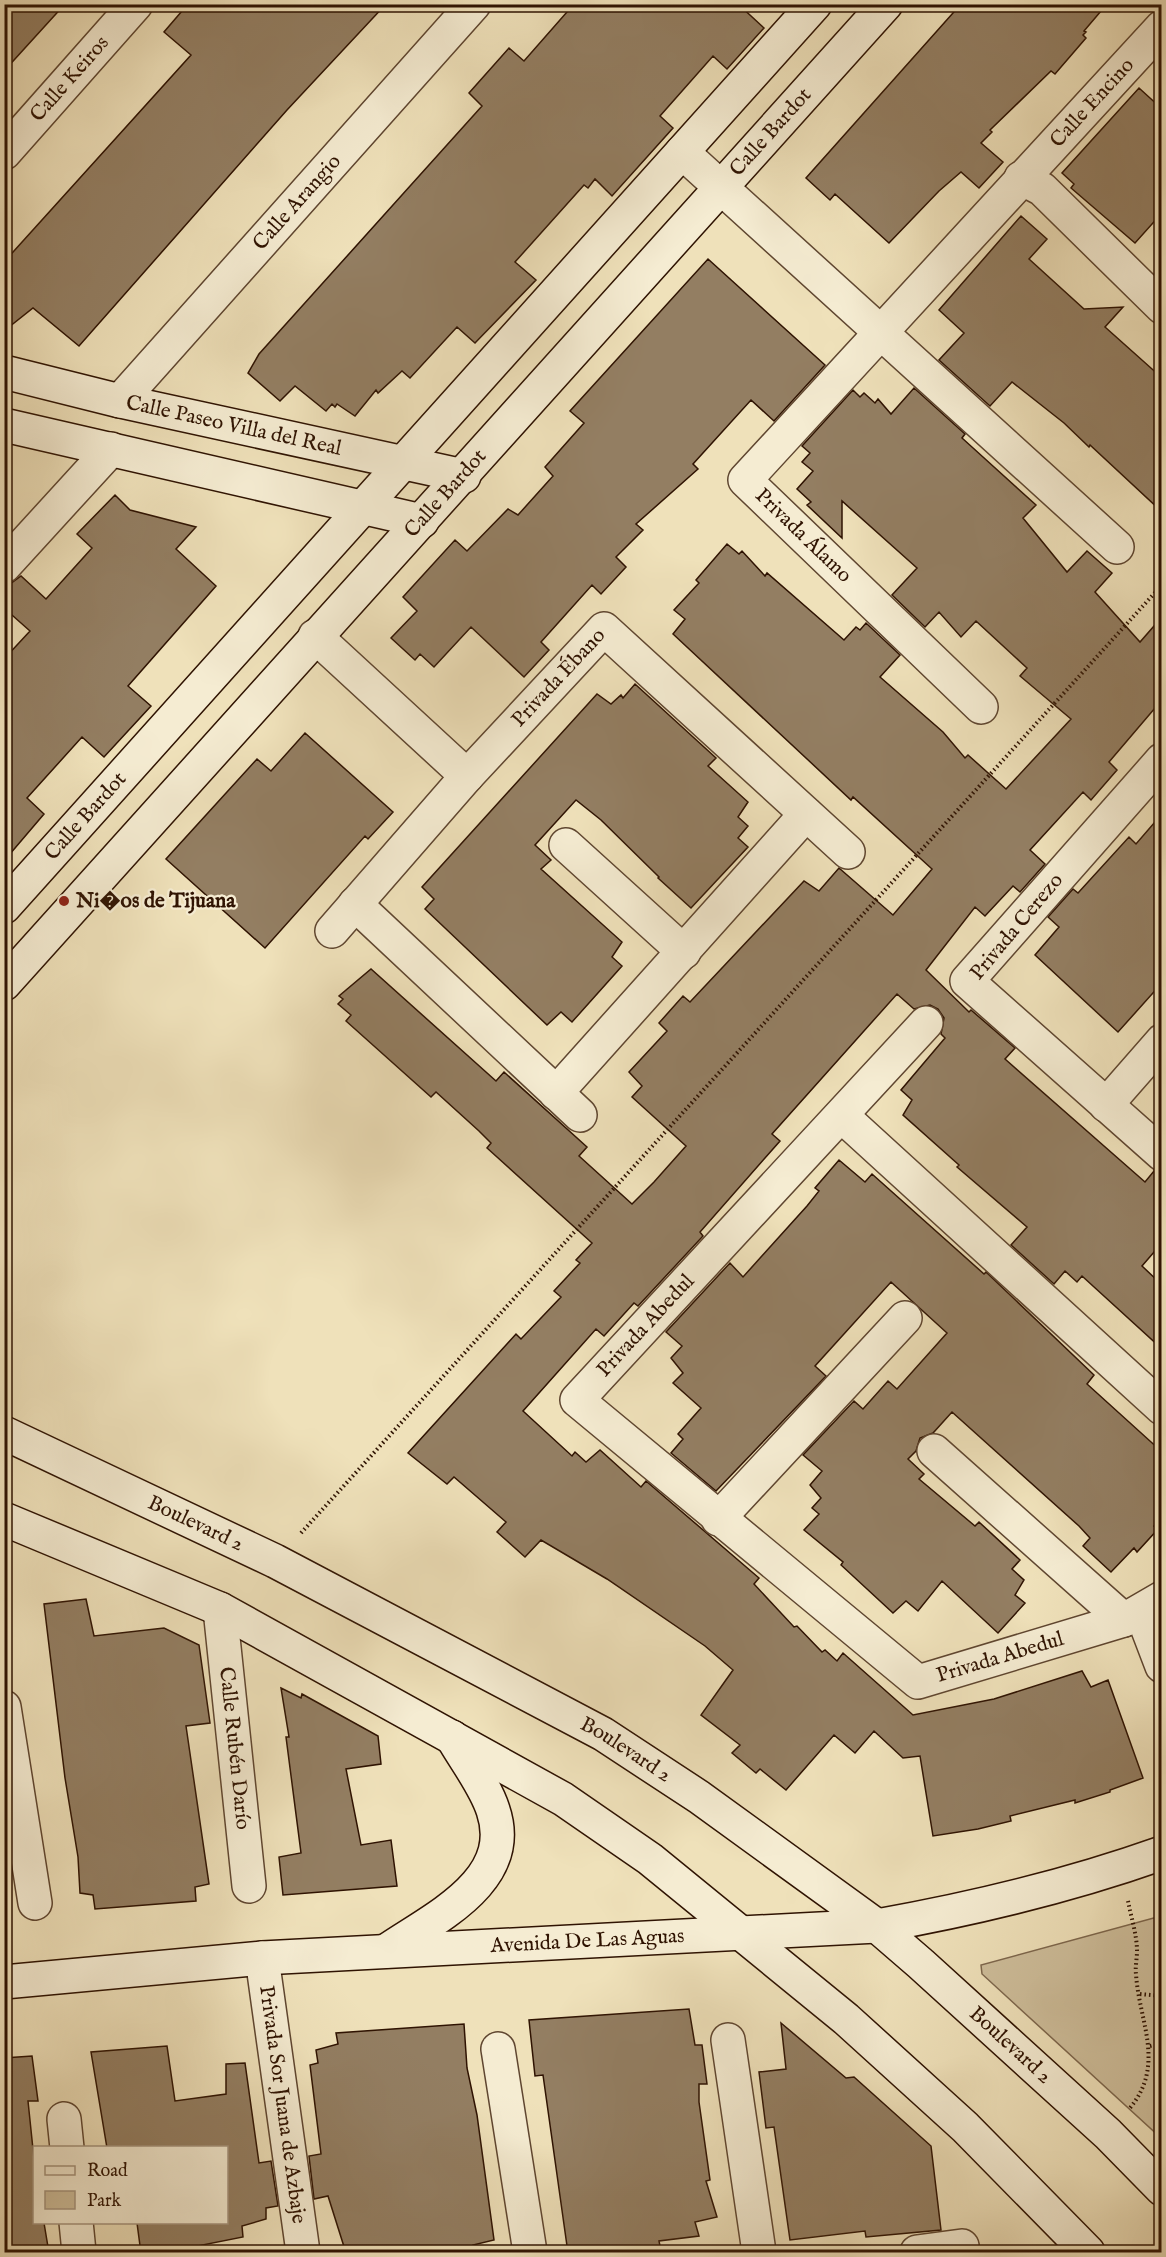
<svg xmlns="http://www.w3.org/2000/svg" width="1166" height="2257" font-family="'IM FELL English',serif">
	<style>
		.green { fill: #cebe9b; stroke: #7e684e; stroke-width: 1.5 }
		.building { fill: #937e62; stroke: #2f1302; stroke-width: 1.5 }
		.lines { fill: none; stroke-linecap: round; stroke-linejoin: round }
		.street-casing { stroke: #5f4630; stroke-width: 36 }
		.secondary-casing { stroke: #2f1302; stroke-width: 36 }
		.path { stroke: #2f1302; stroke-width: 4; stroke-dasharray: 1.5 3; stroke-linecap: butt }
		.street { stroke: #f5ecd2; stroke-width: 33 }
		.secondary { stroke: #f5ecd2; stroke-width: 33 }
		.poi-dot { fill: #8f2418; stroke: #f5ecd2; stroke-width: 2 }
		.labels { text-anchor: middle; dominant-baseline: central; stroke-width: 4.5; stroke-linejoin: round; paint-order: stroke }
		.street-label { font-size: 21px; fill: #2f1302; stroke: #f5ecd2 }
		.poi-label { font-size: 21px; font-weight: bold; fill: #2f1302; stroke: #f5ecd2; text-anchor: start }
	</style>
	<rect width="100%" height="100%" fill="#efe1ba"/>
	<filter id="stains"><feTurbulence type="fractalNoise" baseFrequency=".00333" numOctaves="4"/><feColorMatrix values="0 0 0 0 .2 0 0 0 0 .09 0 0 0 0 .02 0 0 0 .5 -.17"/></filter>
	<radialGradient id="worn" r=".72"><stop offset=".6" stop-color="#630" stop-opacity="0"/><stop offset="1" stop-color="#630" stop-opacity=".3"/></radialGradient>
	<path class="green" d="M1161,1916h1l-1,222 -179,-164 -1,-9z"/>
	<path class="building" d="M4,4h61l-61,67z
		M188,4h198l-99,106 -208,236 -46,-38 -29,23v-69l187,-207 -27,-23z
		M574,4h164l26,24 -37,41 -14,-13 -53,60 13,12 -61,68 -17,-17 -7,9 -4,-3 -69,77 21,18 -61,63 -18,-16 -47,51 -8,-7 -24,22 -2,-3 -21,26 -18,-12 -2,3 -3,-3 -6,7 -31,-25 -15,15 -32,-28 11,-19 223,-248 -13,-13 40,-45 15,13z
		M961,4h146l-23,27 2,1 -3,3 3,3 -31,36 -4,-3 -61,59 2,2 -11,11 22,19 -24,26 -18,-16 -22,19 -50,52 -54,-49 -5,6 -24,-22z
		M1139,88l22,20v106l-26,29 -64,-55 3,-4 -12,-11z
		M1021,216l26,23 -18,20 55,50 39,-2 -18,20 56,50v134l-71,-66 -1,2 -25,-24 -52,-41 -22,24 -51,-46 25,-27 -25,-23z
		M708,259l117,106 -51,56 -23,-21 -58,64 5,5 -62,55 7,6 -27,27 10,10 -25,27 -9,-9 -51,57 8,8 -25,27 -53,-50 -37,40 -14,-13 -5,6 -24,-22 26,-27 -14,-14 52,-57 12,11 41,-42 10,6 35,-39 -8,-9 39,-44 -14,-12z
		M914,388l51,46 -3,4 74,67 -13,13 44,54 20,-21 25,22 -17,19 45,50 21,-24v83l-52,61 8,8 -26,30 -8,-8 -53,58 15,14 -25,28 -7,-6 -28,30 -10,-9 -49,63 43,42 2,-2 44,38 -10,11 140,123 9,-11 7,1v72l-19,22 19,18v64l-79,-72 -5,6 -12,-11 -11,13 -43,-39 16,-18 -70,-60 2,-2 -56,-50 9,-15 -11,-10 44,-52 -4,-4 3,-16 -6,-9 -8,-4 -16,4 -17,-15 -125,140 8,7 -80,91 3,4 -65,70 -4,-3 -30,33 -8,-7 -73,82 49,45 3,-4 11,10 14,-12 41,37 5,-6 113,97 -5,6 40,43 3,-1 25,26 3,-2 12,11 6,-8 70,62 81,-16 88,-28 9,16 17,-7 35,98 -33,12v2l-35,11v-3l-65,16 1,5 -33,8 -45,7 -13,-80 -17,2 -29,-27 -19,22 -21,-18 -48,55 -26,-21 -4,4 -24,-20 8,-8 -39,-30 32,-45 -28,-24 -98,-67 -66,-39 -16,17 -28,-25 9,-10 -52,-45 -7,7 -39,-31 108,-119 5,5 40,-42 -7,-6 26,-28 -4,-3 16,-17 -105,-95 4,-5 -12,-12 -43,-39 -5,5 -85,-76 5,-6 -13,-11 5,-5 -4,-3 32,-27 125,112 8,-9 83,75 -8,9 53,48 22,-22 32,-36 -54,-49 10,-11 -13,-14 38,-41 -8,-8 24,-27 7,6 114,-121 15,10 20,-23 54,47 39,-46 -79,-72 -2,3 -178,-166 12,-15 -11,-9 25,-27 -3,-3 31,-36 12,10 3,-3 23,25 2,-3 77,67 12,-13 4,3 6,-7 34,32 -20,22 63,55 22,26 3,-3 38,34 65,-70 -51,-43 7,-8 -51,-47 -15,16 -22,-25 -14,15 -33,-32 25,-27 -75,-67v37l-35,-33 4,-3 -14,-13 16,-18 -11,-9 8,-9 -8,-7 51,-56 7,7 4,-4 11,10 3,-4 13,15z
		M115,495l15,15 66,17 -20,22 40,37 -88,100 23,20 -47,51 -22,-20 -55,61 17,16 -40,47v-202l26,-28 -26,-23v-24h6l11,-8 25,23 46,-51 -15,-14z
		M635,684l81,74 -8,8 40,36 -10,15 10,9 -10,12 10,9 -57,61 -33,-30 1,-1 -58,-57 -25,-20 -41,45 16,15 -10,9 81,73 -10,15 10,9 -50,56 -11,-10 -14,13 -122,-116 9,-10 -12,-12 175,-193 14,10 10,-9 2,3z
		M305,733l88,79 -25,27 -3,-3 -100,112 -99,-89 91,-100 14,12z
		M1161,815v169l-43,48 -83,-77 24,-28 -11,-10 25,-28 5,4 51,-56 7,7z
		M839,1160l26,22 7,-8 112,100 2,-2 108,103 -7,9 74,67v66l-7,9 4,3 -21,23 -3,-4 -23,24 -28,-26 7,-8 -11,-12 -127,-114 -19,21 -13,5 -4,13 -8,8 16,15 -5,5 56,47 4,-4 41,38 -8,9 12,11 -9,15 10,8 -27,30 -56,-52 -24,30 -12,-10 -13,12 -52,-48 2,-3 -39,-32 15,-16 -7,-6 9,-10 -11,-13 12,-14 -19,-16 51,-54 9,8 25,-28 9,8 50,-56 -56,-51 -76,84 11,10 -110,115 -45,-38 12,-14 -5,-5 23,-26 -28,-25 10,-10 -12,-15 11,-12 -16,-14 64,-69 13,14 64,-71 12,-15 -4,-3z
		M86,1599l8,37 70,-8 35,17 11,78 -24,3 23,158 -14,3 1,14 -101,8 -2,-14 -13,-2 -2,-36 -13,-79 -21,-174z
		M281,1688l20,10 1,-4 76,42 3,28 -35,5 15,76 30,-5 6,46 -114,9 -4,-38 22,-4 -15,-116h3z
		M689,2009l6,36h7l5,39h-8v18l11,78 -4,1 11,36 -22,5 4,14 -40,5 1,5 -17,3 1,4h-76l-25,-178 -8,1 -6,-56z
		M781,2023l65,55 8,-1 77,69 10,84 -75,7 -1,-6 -75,9 -16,-113 -8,1 -7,-56 27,-3z
		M464,2024l3,44 10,47 17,125 -21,5 2,8h-129l-18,-57 -14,3 -5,-43 12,-2 -11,-89 8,-2 -2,-13 22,-6 -2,-11z
		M167,2046l8,55 51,-7v-30l19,-1 14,100 12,-2 7,45 -12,2v11l-24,7 1,11 -61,12v4h-41l-4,-30h89v-75h-119l-16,-96z
		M32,2056l6,45h-10l6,58v64h10l5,30h-45v-195z"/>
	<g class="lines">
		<g class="street-casing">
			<g id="street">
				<path d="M682,152l435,395"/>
				<path id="s1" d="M4,153l132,-149"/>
				<path d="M1021,178l21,11 120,118"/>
				<path id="s2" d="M120,401l354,-397"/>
				<path d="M4,566l107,-117"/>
				<path d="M315,636l152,140"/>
				<path id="s3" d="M981,707l-236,-227 417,-453"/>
				<path d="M1162,760l-195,221 195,173"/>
				<path d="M566,845l118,107"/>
				<path d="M355,904l225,211"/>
				<path id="s4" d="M332,931l135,-155 137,-147 244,223"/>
				<path id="s5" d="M926,1023l-349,377 341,282 206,-62 38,-22"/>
				<path d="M556,1093l250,-279"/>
				<path d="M1106,1105l56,-64"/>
				<path d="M842,1116l320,292"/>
				<path d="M934,1451l190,169"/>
				<path d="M718,1519l187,-201"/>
				<path id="s6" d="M220,1609l29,277"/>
				<path d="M1141,1611l21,55"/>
				<path d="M4,1707l31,196"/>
				<path id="s7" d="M262,1958l41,294"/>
				<path d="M728,2040l31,212"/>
				<path d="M498,2049l32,203"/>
				<path d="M64,2119l3,29"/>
				<path d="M76,2222l3,30"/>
				<path d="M917,2252l45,-6"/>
			</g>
		</g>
		<g class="secondary-casing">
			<g id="secondary">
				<path id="s8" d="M4,372l116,29 344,75"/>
				<path d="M4,425l418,96"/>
				<path id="s9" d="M4,907l811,-903"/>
				<path id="s10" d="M4,984l882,-980"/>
				<path id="s11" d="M4,1433l271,128 328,173 96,63 178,129 44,38 187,170 54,55"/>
				<path d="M4,1519l216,90 343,190 87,60 196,160 119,108 123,125"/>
				<path d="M386,1951c48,-33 131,-70 107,-141 -8,-25 -28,-50 -41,-73"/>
				<path id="s12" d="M4,1982l258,-24 615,-32c96,-17 192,-40 285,-73"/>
			</g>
		</g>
		<path class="path" d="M301,1533l861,-948
			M1128,1901c3,16 9,34 9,50 0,8 -2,16 -1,23 3,48 30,90 -6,134
			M1140,1994l22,2
			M1150,2046l12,-3"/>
		<use href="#street" class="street"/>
		<use href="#secondary" class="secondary"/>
	</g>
	<circle class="poi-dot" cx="64" cy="901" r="6"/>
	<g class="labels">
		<g class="street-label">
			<text stroke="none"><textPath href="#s1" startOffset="99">Calle Keiros</textPath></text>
			<text stroke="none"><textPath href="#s3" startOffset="840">Calle Encino</textPath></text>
			<text stroke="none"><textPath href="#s10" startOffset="1146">Calle Bardot</textPath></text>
			<text stroke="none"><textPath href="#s2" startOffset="266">Calle Arangio</textPath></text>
			<text stroke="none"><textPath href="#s8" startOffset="236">Calle Paseo Villa del Real</textPath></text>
			<text stroke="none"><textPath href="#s10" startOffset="660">Calle Bardot</textPath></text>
			<text transform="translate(803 536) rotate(44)">Privada Álamo</text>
			<text stroke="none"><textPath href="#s4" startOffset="340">Privada Ébano</textPath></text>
			<text stroke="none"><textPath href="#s9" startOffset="122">Calle Bardot</textPath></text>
			<text transform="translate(1017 927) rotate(-50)">Privada Cerezo</text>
			<text transform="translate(646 1326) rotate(-47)">Privada Abedul</text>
			<text stroke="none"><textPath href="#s11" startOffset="212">Boulevard 2</textPath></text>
			<text stroke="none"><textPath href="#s5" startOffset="1042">Privada Abedul</textPath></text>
			<text stroke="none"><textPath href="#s6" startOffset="140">Calle Rubén Darío</textPath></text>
			<text stroke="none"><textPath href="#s11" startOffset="698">Boulevard 2</textPath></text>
			<text stroke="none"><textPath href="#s12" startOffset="585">Avenida De Las Aguas</textPath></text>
			<text stroke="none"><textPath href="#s11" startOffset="1184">Boulevard 2</textPath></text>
			<text stroke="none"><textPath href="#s7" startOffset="148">Privada Sor Juana de Azbaje</textPath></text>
		</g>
		<g class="poi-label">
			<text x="76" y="901">Ni�os de Tijuana</text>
		</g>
	</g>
	<rect width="1166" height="2257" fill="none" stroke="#efe1ba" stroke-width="24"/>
	<rect x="6" y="6" width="1154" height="2245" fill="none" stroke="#2f1302" stroke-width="3"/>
	<rect x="12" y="12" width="1142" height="2233" fill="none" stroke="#2f1302" stroke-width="1.5"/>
	<rect x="33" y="2146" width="195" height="78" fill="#f5ecd2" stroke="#a6957f" stroke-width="1.5"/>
	<rect x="45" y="2166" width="30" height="9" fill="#f5ecd2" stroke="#a6957f" stroke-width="1.5"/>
	<text x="87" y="2176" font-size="18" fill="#2f1302">Road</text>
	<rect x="45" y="2191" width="30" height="18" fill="#cebe9b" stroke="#a6957f" stroke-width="1.5"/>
	<text x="87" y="2206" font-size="18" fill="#2f1302">Park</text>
	<rect width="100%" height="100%" filter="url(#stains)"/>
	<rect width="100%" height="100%" fill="url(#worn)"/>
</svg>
